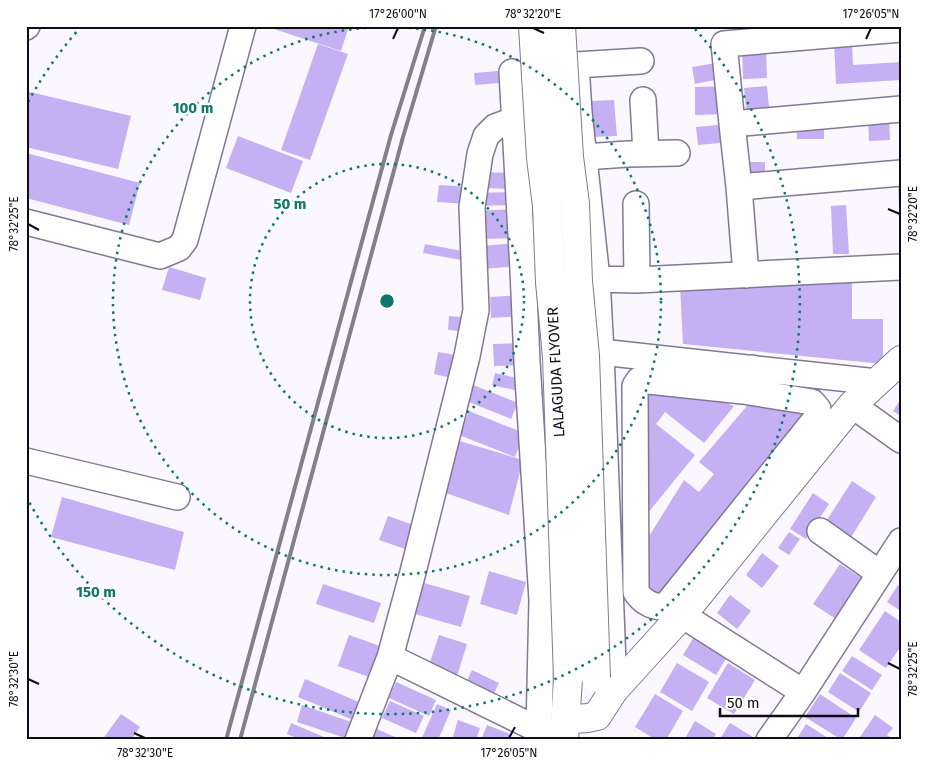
<svg xmlns="http://www.w3.org/2000/svg" width="927" height="766" font-family="'Fira Sans',sans-serif">
	<style>
		.building { fill: #c5b0f3 }
		.lines { fill: none; stroke-linecap: round; stroke-linejoin: round }
		.minor-casing { stroke: #817993; stroke-width: 28 }
		.major-casing { stroke: #817993; stroke-width: 30 }
		.minor { stroke: #fff; stroke-width: 25 }
		.major { stroke: #fff; stroke-width: 28 }
		.rail { stroke: #838088; stroke-width: 4 }
		.major-bridge-casing { stroke: #817993; stroke-width: 30; stroke-linecap: butt }
		.major-bridge { stroke: #fff; stroke-width: 28 }
		.ticks { fill: none; stroke: #0f0c16; stroke-width: 2 }
		.ring { fill: none; stroke: #0f766e; stroke-width: 2.5; stroke-dasharray: 2.5 5 }
		.labels { text-anchor: middle; dominant-baseline: central; stroke-width: 5; stroke-linejoin: round; paint-order: stroke }
		.street-label { font-size: 15px; fill: #0f0c16; stroke: #fff }
		.centre { fill: #0f766e; stroke: #fff; stroke-width: 2.5 }
		.ring-label { font-size: 15px; text-anchor: middle; font-weight: bold; fill: #0f766e; stroke: #fff; stroke-width: 5; stroke-linejoin: round; paint-order: stroke }
		.neatline { fill: none; stroke: #0f0c16; stroke-width: 2 }
		.ticks-label { font-size: 12px; text-anchor: middle; fill: #0f0c16 }
	</style>
	<rect width="100%" height="100%" fill="#faf8fe"/>
	<path class="building" d="M275,26h74l-8,25 -67,-22z
		M852,40l1,25 48,-3v18l-65,4 -2,-43z
		M318,44l30,10 -38,106 -29,-10z
		M766,47l1,31 -24,1 -1,-31z
		M722,62l3,16 -30,6 -3,-17z
		M498,71l1,12 -24,2 -1,-12z
		M728,86v28l-33,1v-28z
		M767,86l3,32 -23,2 -3,-32z
		M26,91l105,25 -13,53 -92,-22z
		M614,100l3,36 -25,1 -2,-36z
		M889,116l1,24 -21,1 -1,-24z
		M797,122h27v17h-27z
		M728,124l2,18 -32,3 -2,-18z
		M238,136l65,25 -12,32 -65,-25z
		M26,153l114,30 -11,42 -103,-27z
		M748,162h17v20h-17z
		M484,172l28,1v16l-29,-1z
		M898,178h3v30h-2z
		M439,185l31,2 -2,17 -31,-2z
		M510,192l1,13 -32,1v-13z
		M846,205l3,49h-16l-2,-48z
		M517,209l1,29 -41,1 -1,-28z
		M519,243l2,23 -39,3 -2,-23z
		M425,244l42,8 -1,9 -43,-8z
		M169,267l37,11 -6,22 -38,-10z
		M852,275v44h31v45l-200,-20 -3,-58z
		M521,295l1,21 -31,2 -1,-21z
		M449,316l22,2 -1,14 -22,-2z
		M524,343l1,22 -31,1 -1,-22z
		M438,352l23,4 -5,23 -22,-5z
		M495,373l31,7 -2,12 -32,-7z
		M471,384l47,19 -7,16 -47,-19z
		M652,389l47,4 35,13 -30,37 -39,-31 -9,12 39,31 -47,58 -8,-100z
		M753,399l57,13 -153,189 -15,-21 1,-34 41,-66 15,12 15,-18 -15,-12z
		M901,399v17l-8,-5z
		M469,411l55,22 -9,24 -56,-22z
		M453,439l70,21 -14,55 -69,-24z
		M852,481l24,16 -26,42 -25,-16z
		M813,493l16,11 -23,35 -16,-10z
		M62,497l122,35 -9,38 -124,-33z
		M388,516l31,11 -8,24 -32,-11z
		M789,532l11,7 -11,16 -11,-7z
		M762,553l17,13 -17,22 -16,-13z
		M840,564l23,15 -27,40 -23,-15z
		M489,571l37,11 -9,33 -37,-11z
		M417,581l53,15 -9,31 -53,-15z
		M323,584l58,19 -7,20 -58,-19z
		M898,585l3,2v24l-14,-9z
		M730,595l21,16 -14,18 -20,-16z
		M885,611l16,11v24l-15,22 -27,-18z
		M697,632l33,20 -14,23 -33,-20z
		M349,635l31,11 -11,31 -31,-11z
		M439,635l28,9 -12,39 -29,-9z
		M852,656l30,19 -10,15 -30,-19z
		M677,663l32,19 -17,29 -32,-19z
		M728,663l27,17 -21,34 -27,-16z
		M472,670l27,13 -9,19 -27,-13z
		M840,673l31,20 -12,19 -31,-20z
		M305,679l56,24 -8,17 -55,-23z
		M396,682l40,18 -7,16 -40,-18z
		M655,694l28,17 -17,29h-10l-21,-13z
		M820,694l36,24 -14,22 -37,-23z
		M390,701l34,15 -8,17 -34,-15z
		M437,704l14,6 -13,30h-17z
		M302,705l52,18 -6,16 -51,-17z
		M121,714l19,13 -9,13h-29z
		M875,715l18,13 -6,7 7,5h-36z
		M458,720l22,8 -4,12h-24z
		M695,721l21,13 -4,6h-28z
		M291,723l40,17h-30l-14,-6z
		M730,723l23,14 -2,3h-32z
		M806,724l22,14 -1,2h-31z
		M487,725l23,9 -2,6h-27z
		M376,727l3,3 23,10h-31z"/>
	<g class="lines">
		<g class="minor-casing">
			<path id="minor" d="M26,27l1,-1
				M512,72l11,198 4,92 15,238 -3,130
				M643,100l3,53
				M732,124l169,-15
				M584,157l44,-3 49,-1
				M739,187l162,-14
				M636,204l1,76
				M26,222l134,34 19,-8 6,-8 58,-214
				M746,275l-7,-88 -7,-63 -8,-80 177,-15
				M597,279l40,1 264,-13
				M601,352l276,30
				M743,391l69,11 6,7v7l-150,187 -7,4c-10,-1 -19,-6 -25,-15l-1,-206 4,-6 104,11 9,-23
				M852,405l49,35
				M26,461l151,36
				M820,531l59,42
				M682,615l121,77
				M390,657l149,73 13,5
				M614,690l-13,-338 -4,-73 -18,-167 -3,-47 65,-4
				M358,740l32,-83 23,-85 54,-216 9,-46 -4,-103 8,-53 6,-18 9,-9 19,-7 46,-5
				M769,740l34,-48 98,-151"/>
		</g>
		<g class="major-casing">
			<path id="major" d="M566,718c12,2 20,1 31,-2l17,-26 68,-75 170,-210 49,-45
				M564,740l4,-62"/>
		</g>
		<use href="#minor" class="minor"/>
		<use href="#major" class="major"/>
		<path class="rail" d="M226,740l165,-605 34,-109
			M240,740l163,-603 33,-111"/>
		<g class="major-bridge-casing">
			<path id="major-bridge" d="M533,26l8,132 6,48 3,76 7,75 11,321
				M561,26l8,131 6,47 3,77 7,75 11,322"/>
		</g>
		<use href="#major-bridge" class="major-bridge"/>
	</g>
	<path class="ticks" d="M533,28l11,5M393,39l5,-11M866,39l5,-11M888,209l12,5M28,224l11,6M888,663l12,6M28,679l11,5M134,733l11,5M509,738l6,-11"/>
	<g class="ring">
		<circle cx="387" cy="301" r="137"/>
		<circle cx="387" cy="301" r="274"/>
		<path d="M28 102A411 411 0 0 1 79 29M695 29A411 411 0 1 1 28 500"/>
	</g>
	<g class="labels">
		<g class="street-label">
			<text transform="translate(556 372) rotate(-93)">LALAGUDA FLYOVER</text>
		</g>
	</g>
	<circle cx="387" cy="301" r="8" class="centre"/>
	<g class="ring-label">
		<text x="193" y="113">100 m</text>
		<text x="290" y="209">50 m</text>
		<text x="96" y="597">150 m</text>
	</g>
	<rect width="927" height="766" fill="none" stroke="#ffffff" stroke-width="55"/>
	<path d="M720 708v8h138v-8" fill="none" stroke="#0f0c16" stroke-width="2.5"/>
	<text x="727" y="708" font-size="15" fill="#0f0c16" stroke="#ffffff" stroke-width="4" paint-order="stroke">50 m</text>
	<rect x="28" y="28" width="872" height="710" class="neatline"/>
	<g class="ticks-label">
		<text x="398" y="18">17°26'00"N</text>
		<text x="533" y="18">78°32'20"E</text>
		<text x="871" y="18">17°26'05"N</text>
		<text transform="translate(913 214) rotate(-90)" y="4">78°32'20"E</text>
		<text transform="translate(14 224) rotate(-90)" y="4">78°32'25"E</text>
		<text transform="translate(913 669) rotate(-90)" y="4">78°32'25"E</text>
		<text transform="translate(14 679) rotate(-90)" y="4">78°32'30"E</text>
		<text x="145" y="757">78°32'30"E</text>
		<text x="509" y="757">17°26'05"N</text>
	</g>
</svg>
